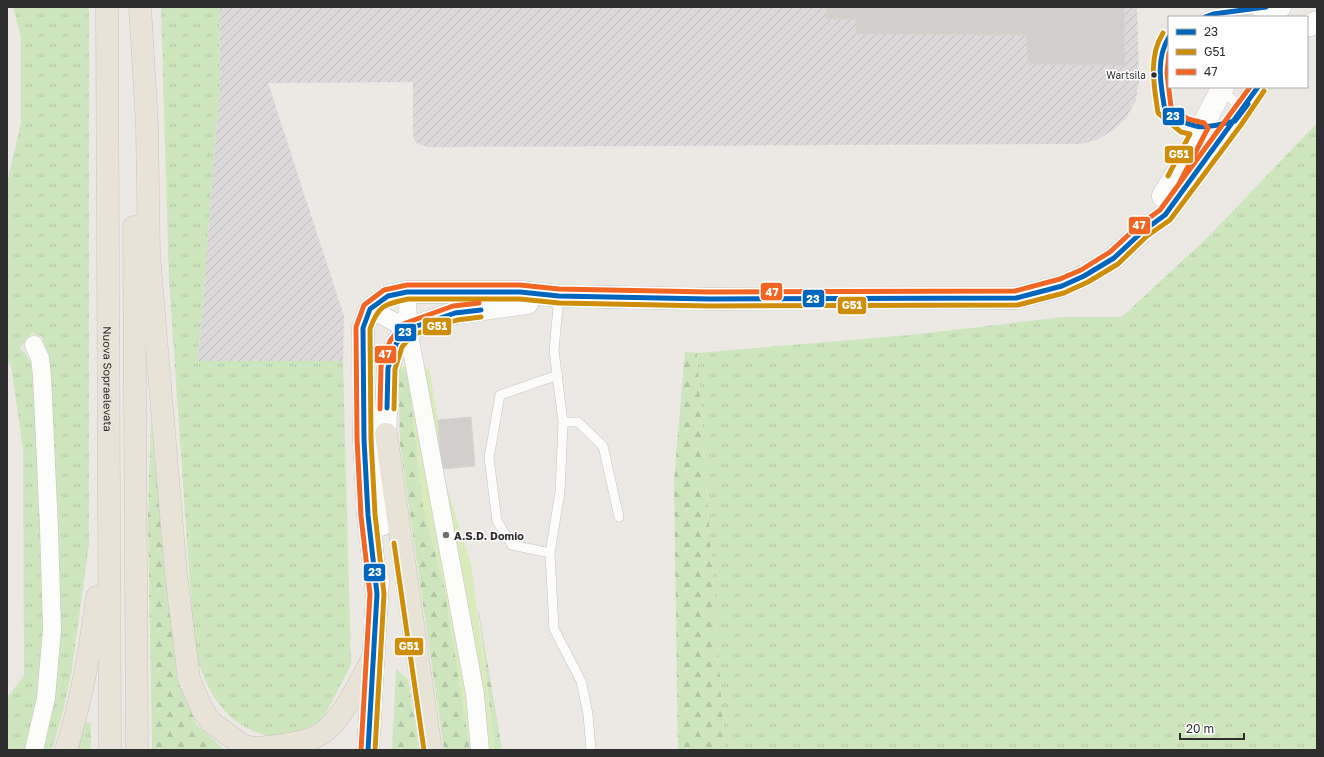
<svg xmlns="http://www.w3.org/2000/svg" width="1324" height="757" font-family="'Golos Text',sans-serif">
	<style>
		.industrial { fill: url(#industrial-furrows) }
		.grass { fill: url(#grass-tufts) }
		.forest { fill: url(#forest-firs) }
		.pitch { fill: #d9eabb }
		.building { fill: #d1cecb; stroke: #d7d4d0 }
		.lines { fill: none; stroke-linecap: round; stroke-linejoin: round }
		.service-casing { stroke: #c5c4c5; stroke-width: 10 }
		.minor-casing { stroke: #c5c4c5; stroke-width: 19 }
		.tertiary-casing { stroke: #c5c4c5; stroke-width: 23 }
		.trunk-casing { stroke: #c6c5c4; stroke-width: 23 }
		.service { stroke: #fcfcfb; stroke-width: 9 }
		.minor { stroke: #fcfcfb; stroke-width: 18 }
		.tertiary { stroke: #fcfcfb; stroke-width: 22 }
		.trunk { stroke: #e9e2d6; stroke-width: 22 }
		.bus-1-casing { stroke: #fff; stroke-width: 8 }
		.bus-2-casing { stroke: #fff; stroke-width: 8 }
		.bus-3-casing { stroke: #fff; stroke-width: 8 }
		.bus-1 { stroke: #0065bd; stroke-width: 5 }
		.bus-2 { stroke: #cf8e09; stroke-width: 5 }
		.bus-3 { stroke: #f26522; stroke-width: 5 }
		.bus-dot { fill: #2e2e2e; stroke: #fff; stroke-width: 1.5 }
		.poi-dot { fill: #706f6e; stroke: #fff; stroke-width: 1.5 }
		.labels { text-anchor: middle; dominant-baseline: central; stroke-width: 3; stroke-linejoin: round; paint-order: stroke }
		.bus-label { font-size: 10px; fill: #2e2e2e; stroke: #fff; text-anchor: end }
		.street-label { font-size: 11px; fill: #2e2e2e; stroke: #fff }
		.poi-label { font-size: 11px; font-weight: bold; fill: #2e2e2e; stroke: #fff; text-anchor: start }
		.line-badge { stroke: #fff; stroke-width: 1.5 }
		.badge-label { font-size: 11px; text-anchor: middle; font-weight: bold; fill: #fff }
	</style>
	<defs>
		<pattern id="industrial-furrows" width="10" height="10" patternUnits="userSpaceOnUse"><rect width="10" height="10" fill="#dcd9db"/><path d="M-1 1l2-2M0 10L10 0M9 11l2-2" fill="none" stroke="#bdbbbc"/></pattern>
		<pattern id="grass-tufts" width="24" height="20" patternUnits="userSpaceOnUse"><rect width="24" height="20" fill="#cee6be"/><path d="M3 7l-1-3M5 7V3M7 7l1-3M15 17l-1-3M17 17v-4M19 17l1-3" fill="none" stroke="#b1c6a4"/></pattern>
		<pattern id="forest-firs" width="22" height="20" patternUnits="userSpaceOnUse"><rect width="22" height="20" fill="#cee6be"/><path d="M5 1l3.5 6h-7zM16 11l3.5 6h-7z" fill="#b1c6a4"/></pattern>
	</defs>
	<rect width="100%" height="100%" fill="#ece8e4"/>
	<path class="industrial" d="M219,7h918l2,73 -3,20 -10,18 -14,13 -15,9 -17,4 -652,3 -12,-4 -3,-7v-54l-145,1 76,233 -1,45h-145l22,-278z"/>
	<path class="grass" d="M13,7h76v538l-18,130 -7,33 -12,42h-10l10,-46 4,-38v-32l-2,-129 -5,-100 -5,-61 -2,-7 -10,-4 -12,15c13,12 13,22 16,39 2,55 4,109 6,164 2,68 6,133 -13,199h-22v-52l17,-23 -1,-226 -12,-83 -4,-4v-180l14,-59v-86z
		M161,7h58l1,76 -22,278h145l8,304 -29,56c-9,4 -38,18 -45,17 -5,0 -11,-3 -15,-4 -41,-12 -60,-51 -68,-90l-25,-363z
		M1317,123v627h-592l-28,-397 213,-18 154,-18h58l87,-81z
		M86,722l5,1v27h-13z"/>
	<path class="forest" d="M685,352l12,1 28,397h-47l-4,-270z
		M398,366l10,9 15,131 22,84 25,160h-26l-44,-306z
		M151,417l26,258 20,50 28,25h-73l-4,-233z
		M477,600l25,150h-7z
		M396,669l12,10 11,71h-27z"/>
	<path class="pitch" d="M398,366l31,3 9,51 3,49 30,95 24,186h-25l-25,-160 -22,-84 -15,-131z"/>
	<path class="building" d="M826,7h298l1,58 -97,-1 -2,-29 -170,-1v-15h-30z
		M471,417l4,49 -34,3 -3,-49z"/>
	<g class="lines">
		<g class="service-casing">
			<path id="service" d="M1205,17l8,-3 53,-7
				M1169,37c-15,17 -7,54 -4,74 28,20 31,19 64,12
				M1221,90l13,11 12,5
				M559,296l-5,54 9,72 -3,70 -10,61 4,76 27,52 7,33 3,36
				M563,422h15l25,24 16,71
				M550,553l-38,-8 -15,-24 -8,-63 11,-63 58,-20"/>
		</g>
		<g class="minor-casing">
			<path id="minor" d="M407,292l1,37 67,365 5,56
				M370,309l38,20
				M34,345l6,13 2,18 7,152 3,101 -6,69 -12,52"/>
		</g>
		<g class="tertiary-casing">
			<path id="tertiary" d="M1264,17l16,-10
				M1307,26l10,-4
				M1163,196l21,-35 39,-74
				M381,525l7,-157 8,-24 12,-15 47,-16 72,-10
				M377,594l-9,-79 -4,-76 -1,-111 7,-19 18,-13 19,-4h113l39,4 150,3 307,-1 46,-12 22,-10 30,-18 29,-27 22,-16 70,-94 23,-34
				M368,750l10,-171"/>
		</g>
		<g class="trunk-casing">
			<g id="trunk">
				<path id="s1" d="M107,7l3,743"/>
				<path d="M140,7l7,118 2,130 27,319 13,105 13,30 9,13 31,23 18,5"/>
				<path d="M134,227l3,523"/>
				<path d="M386,434l45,316"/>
				<path d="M256,748c19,-2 39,-3 57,-10 27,-10 46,-56 60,-80"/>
				<path d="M66,750c16,-50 24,-101 31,-153"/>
			</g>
		</g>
		<use href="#service" class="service"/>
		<use href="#minor" class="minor"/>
		<use href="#tertiary" class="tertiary"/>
		<use href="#trunk" class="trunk"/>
		<g class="bus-1-casing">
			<path id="bus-1" d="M1205,17l8,-3 53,-7
				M1169,37c-14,22 -8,49 -4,74 30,20 36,18 70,10l13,-17
				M387,408l1,-40 8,-24 12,-15 47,-16 26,-3
				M368,750l9,-156 -9,-79 -4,-76 -1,-111 7,-19 18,-13 19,-4h113l39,4 150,3 307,-1 46,-12 22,-10 30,-18 29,-27 22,-16 93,-128"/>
		</g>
		<g class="bus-2-casing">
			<path id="bus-2" d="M1163,33c-15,24 -9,53 -5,80l23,19 9,2 -22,42
				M394,409l1,-40 7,-22 10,-12 45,-15 24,-3
				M394,543l30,207
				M375,750l9,-156 -9,-80 -4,-75 -1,-110c8,-23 14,-25 38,-30h112l39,4 150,3 309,-1 46,-12 24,-11 30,-18 29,-28 23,-16 71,-95 23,-34"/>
		</g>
		<g class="bus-3-casing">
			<path id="bus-3" d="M1169,53l-2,20 4,34 17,12 16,4 4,5 -28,54
				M380,409l1,-43 9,-25 13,-17 50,-18 26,-3
				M361,750l9,-156 -9,-78 -4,-77 -1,-112 8,-22 20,-15 23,-5h113l39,4 150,3 306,-1 45,-12 21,-9 29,-18 28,-26 22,-16 90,-123"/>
		</g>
		<use href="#bus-1" class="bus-1"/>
		<use href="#bus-2" class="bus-2"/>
		<use href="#bus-3" class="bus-3"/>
	</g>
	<circle class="bus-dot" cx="1154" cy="75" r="3.5"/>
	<circle class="poi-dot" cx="446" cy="535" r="4"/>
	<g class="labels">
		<g class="bus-label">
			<text x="1146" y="75">Wartsila</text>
		</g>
		<g class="street-label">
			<text stroke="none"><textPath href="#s1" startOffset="372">Nuova Sopraelevata</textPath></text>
		</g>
		<g class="poi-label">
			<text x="454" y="535">A.S.D. Domio</text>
		</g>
	</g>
	<g class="line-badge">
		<rect x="1162" y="107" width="23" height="19" rx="4" fill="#0065bd"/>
		<rect x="1164" y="145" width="30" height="19" rx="4" fill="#cf8e09"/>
		<rect x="1128" y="216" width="23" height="19" rx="4" fill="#f26522"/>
		<rect x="760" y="282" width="23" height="19" rx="4" fill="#f26522"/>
		<rect x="802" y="289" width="23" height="19" rx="4" fill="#0065bd"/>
		<rect x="837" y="296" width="30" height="19" rx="4" fill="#cf8e09"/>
		<rect x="422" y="317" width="30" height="19" rx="4" fill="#cf8e09"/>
		<rect x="394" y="323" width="23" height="19" rx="4" fill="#0065bd"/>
		<rect x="374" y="345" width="23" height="19" rx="4" fill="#f26522"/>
		<rect x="363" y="563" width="23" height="19" rx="4" fill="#0065bd"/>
		<rect x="394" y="637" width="30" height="19" rx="4" fill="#cf8e09"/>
	</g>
	<g class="badge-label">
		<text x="1173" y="120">23</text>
		<text x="1179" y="158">G51</text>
		<text x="1139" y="229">47</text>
		<text x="772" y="296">47</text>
		<text x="813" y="303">23</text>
		<text x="852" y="309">G51</text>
		<text x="437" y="330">G51</text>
		<text x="405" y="336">23</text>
		<text x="385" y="358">47</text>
		<text x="375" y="576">23</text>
		<text x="409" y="650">G51</text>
	</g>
	<rect width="1324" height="757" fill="none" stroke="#2e2e2e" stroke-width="16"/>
	<rect x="1168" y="16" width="140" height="72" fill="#ffffff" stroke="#ababab"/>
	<rect x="1176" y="29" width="20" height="6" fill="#0065bd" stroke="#ababab"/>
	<text x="1204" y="36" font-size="12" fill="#2e2e2e">23</text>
	<rect x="1176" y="49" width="20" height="6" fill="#cf8e09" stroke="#ababab"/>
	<text x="1204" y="56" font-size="12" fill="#2e2e2e">G51</text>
	<rect x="1176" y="69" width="20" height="6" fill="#f26522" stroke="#ababab"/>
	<text x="1204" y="76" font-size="12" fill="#2e2e2e">47</text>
	<path d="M1180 733v6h64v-6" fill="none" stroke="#2e2e2e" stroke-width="2"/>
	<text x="1186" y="733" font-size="12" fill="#2e2e2e" stroke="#ffffff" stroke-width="3" paint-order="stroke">20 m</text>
</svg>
